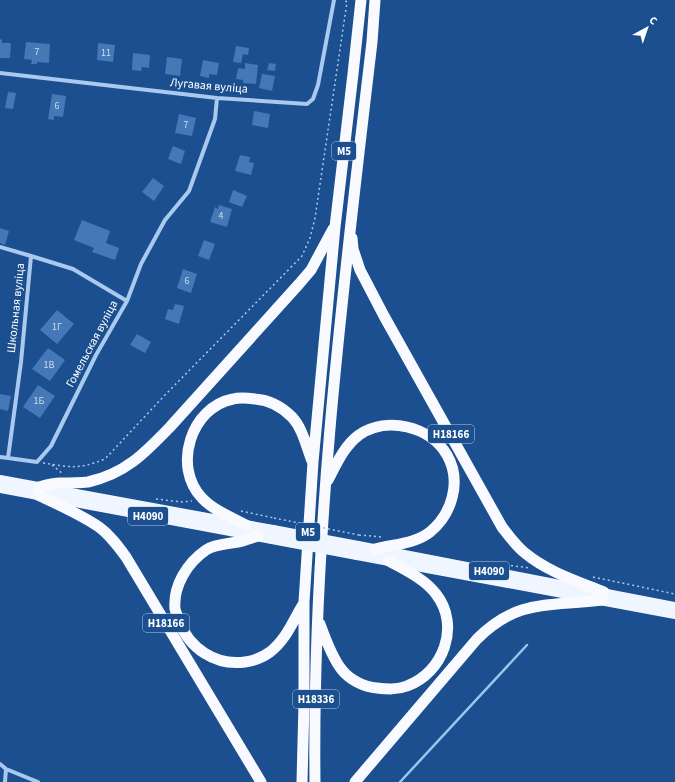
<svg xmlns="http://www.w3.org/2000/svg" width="675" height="782" font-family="'Source Sans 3',sans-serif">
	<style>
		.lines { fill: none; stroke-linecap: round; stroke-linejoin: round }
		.stream { stroke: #9cc4f0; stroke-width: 2.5 }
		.building { fill: #4478b7 }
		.path { stroke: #a9c9ee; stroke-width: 1.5; stroke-dasharray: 2 3; stroke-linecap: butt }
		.minor { stroke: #a9c9ee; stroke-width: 4 }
		.primary { stroke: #f0f6ff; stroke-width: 10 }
		.trunk { stroke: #f8faff; stroke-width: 11 }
		.path-bridge { stroke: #a9c9ee; stroke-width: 1.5; stroke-dasharray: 2 3; stroke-linecap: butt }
		.primary-bridge { stroke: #f0f6ff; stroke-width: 10 }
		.labels { text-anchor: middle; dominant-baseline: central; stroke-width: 3.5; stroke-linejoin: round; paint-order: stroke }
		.number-label { font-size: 10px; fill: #d0dded }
		.shield { fill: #1b4f8f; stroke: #bbcadd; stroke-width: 1 }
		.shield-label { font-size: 11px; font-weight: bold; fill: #fff }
		.street-label { font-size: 12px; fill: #fff; stroke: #1b4f8f }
	</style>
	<rect width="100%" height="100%" fill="#1b4f8f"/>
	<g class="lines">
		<path class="stream" d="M400,782l127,-137"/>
	</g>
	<path class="building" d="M0,39l2,1v3h9l-1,15h-10z
		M26,42l24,2 -1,19 -12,-1v2h-6l1,-4 -8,-1z
		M98,43l17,2 -2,17 -16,-2z
		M236,46l13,2 -1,7 -5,-1 -2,9 -8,-1z
		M133,53l17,2 -1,13 -7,-1 -1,4 -9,-1z
		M167,57l15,2 -2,17 -15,-2z
		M203,60l16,3 -2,12 -8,-1v4l-9,-2z
		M245,63l13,2 -2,19 -13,-1v-3l-7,-1 2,-11 7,1z
		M269,63l7,1 -1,7 -8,-1z
		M262,74l13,2 -3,15 -13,-3z
		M8,92l8,1 -3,16 -8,-1z
		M52,94l14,2 -3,21 -9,-1v4l-6,-1z
		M254,111l16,3 -2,14 -16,-3z
		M179,114l17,4 -4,18 -17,-3z
		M173,146l12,5 -4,13 -13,-5z
		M240,155l10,2 -1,5 5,1 -3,12 -16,-4z
		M153,178l11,8 -10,15 -12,-9z
		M233,190l14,6 -5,11 -13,-5z
		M219,205l13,4 -5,18 -17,-5 5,-15 3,2z
		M82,220l28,11 -4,12 13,5 -4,12 -23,-8 2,-4 -20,-8z
		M0,228l9,3 -4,14 -5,-2z
		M204,240l11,4 -6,16 -11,-4z
		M183,269l14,5 -6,19 -14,-5z
		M175,304l9,2 -5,18 -14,-5 3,-10 5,1z
		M57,310l17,14 -17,20 -17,-14z
		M137,334l14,8 -6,11 -15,-8z
		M48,348l17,12 -15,21 -18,-12z
		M38,385l17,11 -15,22 -17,-11z
		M0,394l11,2 -3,15 -8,-2z"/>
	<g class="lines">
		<path class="path" d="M43,463c27,4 35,7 62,-4l59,-63 138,-140 8,-18 5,-20 32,-216 -3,-2
			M52,465l11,9
			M156,499l26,3 10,-1
			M241,511l33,7
			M359,535l23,2
			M506,565l24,3
			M593,577l82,17"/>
		<path class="minor" d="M0,73l217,25 90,6 6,-5 5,-14 16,-85
			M0,247l31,9 -10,106 -13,96 -8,-1
			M127,301l14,-37 24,-44 24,-29 26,-72 2,-21
			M8,458l29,4 14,-16 45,-91 31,-54 -54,-32 -42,-13
			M0,764l6,5 32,13
			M5,782l1,-13"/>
		<path class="primary" d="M0,480l273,50
			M0,488l272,51
			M358,546l317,61
			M357,555l318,59"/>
		<path class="trunk" d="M352,238l1,11 7,21 24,46 118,211c7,9 14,19 23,26 23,19 52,28 79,39
			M328,480c8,-15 16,-34 31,-45 28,-19 71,-9 88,20 15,26 5,59 -17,77 -15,12 -37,12 -55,17
			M39,487c7,-2 14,-4 21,-4 9,0 18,0 28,-1 37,-8 57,-29 82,-55l129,-143 12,-14 22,-41
			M38,495c21,10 42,19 61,32 11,8 19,19 27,30l135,225
			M246,525c-15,-8 -33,-15 -44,-27 -30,-31 -11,-91 31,-99 7,-2 15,-1 22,0 14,1 27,8 37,18 11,12 14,29 20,44
			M258,536c-7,2 -14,5 -20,6 -11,2 -23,2 -32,8 -19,13 -33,36 -31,59 1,4 3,8 4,12 10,27 36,45 66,41 8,-1 18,-5 25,-10 17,-13 23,-32 34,-49
			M320,624c5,14 13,35 22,46 8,10 22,17 35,18 10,1 20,2 30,-2 36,-13 54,-60 29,-92 -11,-15 -31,-24 -47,-33
			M302,782l2,-79v-101l9,-140 22,-235 18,-153 8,-74
			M315,782c-3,-248 28,-494 57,-740l3,-42
			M355,782l122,-143c41,-41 72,-32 125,-39"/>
		<path class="path-bridge" d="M274,518l85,17"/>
		<path class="primary-bridge" d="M273,530l85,16
			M272,539l85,16"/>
	</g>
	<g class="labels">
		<g class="number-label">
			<text x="37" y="52">7</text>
			<text x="106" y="53">11</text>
			<text x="57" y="106">6</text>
			<text x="186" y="125">7</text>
			<text x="221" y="216">4</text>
			<text x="187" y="281">6</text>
			<text x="57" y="327">1Г</text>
			<text x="49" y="365">1В</text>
			<text x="39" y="401">1Б</text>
		</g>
		<g class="shield">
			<rect x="332" y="142" width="24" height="18" rx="3"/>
			<rect x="428" y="425" width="46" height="18" rx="3"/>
			<rect x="128" y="507" width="40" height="18" rx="3"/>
			<rect x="296" y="523" width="24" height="18" rx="3"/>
			<rect x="469" y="562" width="40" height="18" rx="3"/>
			<rect x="143" y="614" width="46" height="18" rx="3"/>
			<rect x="293" y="690" width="46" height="18" rx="3"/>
		</g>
		<g class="shield-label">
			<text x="344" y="151">М5</text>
			<text x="451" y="434">Н18166</text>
			<text x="148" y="516">Н4090</text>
			<text x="308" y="532">М5</text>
			<text x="489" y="571">Н4090</text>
			<text x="166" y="623">Н18166</text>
			<text x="316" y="699">Н18336</text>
		</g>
		<g class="street-label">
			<text transform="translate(209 86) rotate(5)">Лугавая вуліца</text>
			<text transform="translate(16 308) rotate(-84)">Школьная вуліца</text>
			<text transform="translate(92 344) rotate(-62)">Гомельская вуліца</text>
		</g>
	</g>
	<g transform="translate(647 28) rotate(40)" stroke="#1b4f8f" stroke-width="3" paint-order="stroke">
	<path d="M0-3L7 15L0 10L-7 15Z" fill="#ffffff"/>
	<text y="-6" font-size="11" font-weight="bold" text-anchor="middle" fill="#ffffff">С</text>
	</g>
</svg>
